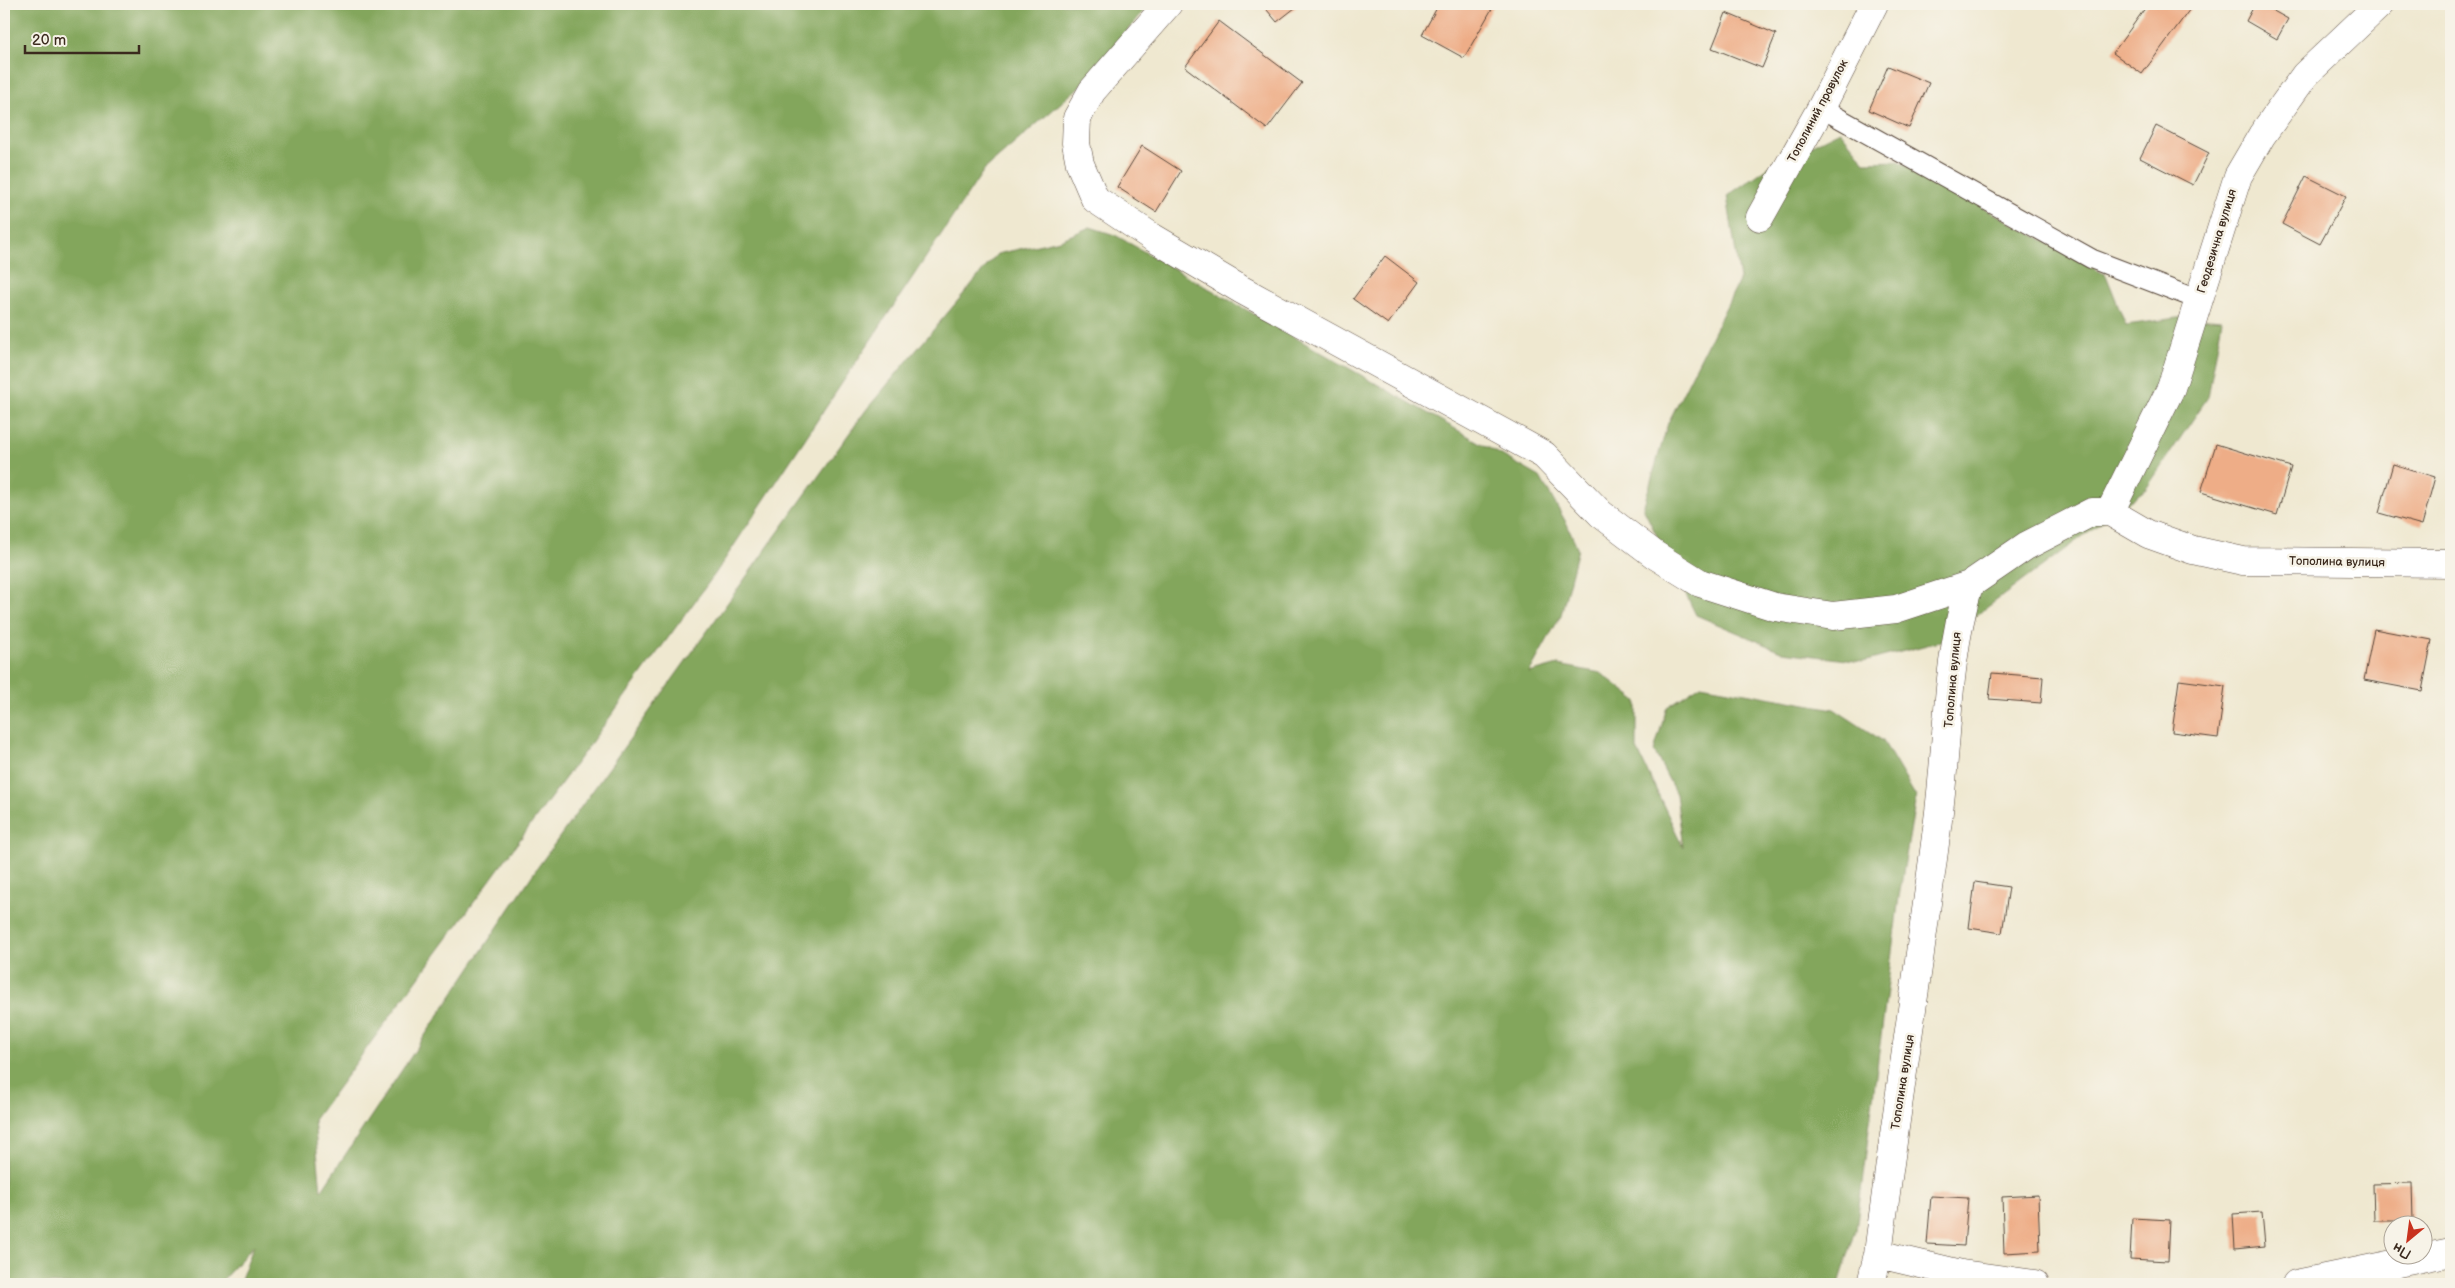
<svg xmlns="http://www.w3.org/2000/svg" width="2455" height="1288" font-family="'Balsamiq Sans',sans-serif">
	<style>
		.forest { fill: #83a65b; stroke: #5f683c }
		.building { fill: #eead87 }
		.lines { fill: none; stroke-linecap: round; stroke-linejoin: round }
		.lane-casing { stroke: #564639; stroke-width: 21 }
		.street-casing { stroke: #564639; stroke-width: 29 }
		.lane { stroke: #fff; stroke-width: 19 }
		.street { stroke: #fff; stroke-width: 28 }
		.labels { text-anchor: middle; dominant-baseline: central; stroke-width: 5; stroke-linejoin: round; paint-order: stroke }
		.street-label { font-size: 12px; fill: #3b2a1e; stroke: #f7f3e8 }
	</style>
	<rect width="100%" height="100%" fill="#f7f3e8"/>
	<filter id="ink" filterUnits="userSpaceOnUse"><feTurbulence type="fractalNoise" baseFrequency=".02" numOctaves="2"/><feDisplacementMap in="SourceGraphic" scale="10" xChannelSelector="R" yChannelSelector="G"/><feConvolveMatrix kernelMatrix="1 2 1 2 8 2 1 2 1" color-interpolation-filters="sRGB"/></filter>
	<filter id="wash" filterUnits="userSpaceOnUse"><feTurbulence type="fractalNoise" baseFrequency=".0096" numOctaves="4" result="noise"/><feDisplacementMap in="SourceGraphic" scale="20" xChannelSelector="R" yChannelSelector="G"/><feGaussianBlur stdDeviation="1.12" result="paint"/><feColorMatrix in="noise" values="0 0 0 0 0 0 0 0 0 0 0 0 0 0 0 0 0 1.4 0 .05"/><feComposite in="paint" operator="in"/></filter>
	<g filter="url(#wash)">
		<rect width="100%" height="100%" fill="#efe8d0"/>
		<path class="forest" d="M4,4h1146l-72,84 -94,82 -269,404 -401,546 7,71 214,-320 331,-461 131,-156 63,-14 30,-13 25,8 425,242 27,47 11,25 -17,66 -32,58 29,-8 43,8 36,28v48l46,98 -7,-53 -22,-43 13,-44 34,-22 133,24 49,32 33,56 -17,100 -43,333 -17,54h-1600l15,-39 -35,39h-215z
			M1840,131l25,31 34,-1 207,114 20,50 59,-8 37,3 -14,77 -62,92 -204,152 -79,21 -80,-10 -87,-37 -53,-107 25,-85 72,-144 -13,-83 43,-30z"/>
		<g id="blocks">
			<path class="building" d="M1262,4h38l-23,18z
				M1439,4l55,1 -30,53 -42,-23z
				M2148,4h34l8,5 -48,65 -29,-21z
				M2255,4h6l27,15 -11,20 -31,-18z
				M1726,13l50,21 -14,34 -50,-20z
				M1219,21l83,62 -35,46 -82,-62z
				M1888,66l41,17 -20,45 -40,-18z
				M2156,126l53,27 -16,32 -53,-27z
				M1142,146l39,25 -25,41 -39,-25z
				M2306,176l40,20 -26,48 -38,-20z
				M1385,256l34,26 -31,42 -35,-25z
				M2216,444l75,23 -14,48 -76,-23z
				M2393,464l42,13 -13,48 -43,-12z
				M2374,629l58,11 -10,51 -58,-11z
				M1992,673l51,4 -2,26 -52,-4z
				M2179,680l46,6 -7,52 -46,-6z
				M1975,882l34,5 -7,46 -33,-5z
				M2412,1183l1,38h-39l-1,-37z
				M2038,1195l2,56 -36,2 -2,-56z
				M1931,1196l37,2 -4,48 -37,-2z
				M2262,1212l3,34 -30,3 -2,-35z
				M2132,1218l38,2 -2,41 -38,-2z"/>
		</g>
	</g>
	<g filter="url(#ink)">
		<use href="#blocks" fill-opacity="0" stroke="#564639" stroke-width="1"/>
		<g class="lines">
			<g class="lane-casing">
				<path id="lane" d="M1821,108l271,151 107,41"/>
			</g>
			<g class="street-casing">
				<path id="street" d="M1168,4l-76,87 -15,27 -1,25 4,21 15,35 57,38 90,53 302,165 57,59 54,41 45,28 75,24 58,9 63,-7 73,-24
					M1760,217l61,-109 53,-104
					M2110,512l61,-124 67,-212 24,-41 43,-60 75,-71
					M1878,1254l84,20 73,10
					M1871,1284l7,-30c18,-145 42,-289 60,-434 10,-78 8,-159 31,-235l57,-39 66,-34h18l38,22 45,16 50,11 208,2
					M2296,1284l155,-32"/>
			</g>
			<use href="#lane" class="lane"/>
			<use href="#street" class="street"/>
		</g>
	</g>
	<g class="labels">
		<g class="street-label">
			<text transform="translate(1818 111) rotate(-62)">Тополиний провулок</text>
			<text transform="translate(2217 241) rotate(-73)">Геодезична вулиця</text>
			<text transform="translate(2337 562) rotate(1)">Тополина вулиця</text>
			<text transform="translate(1953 680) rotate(-85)">Тополина вулиця</text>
			<text transform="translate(1903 1082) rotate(-81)">Тополина вулиця</text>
		</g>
	</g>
	<rect width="2455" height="1288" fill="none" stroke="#f7f3e8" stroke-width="20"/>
	<g transform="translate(2408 1240) rotate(209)"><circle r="24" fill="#f7f3e8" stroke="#aca397"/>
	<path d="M0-4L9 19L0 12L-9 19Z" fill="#c8321e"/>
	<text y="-8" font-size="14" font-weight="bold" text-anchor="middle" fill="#3b2a1e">Пн</text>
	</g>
	<path d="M25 45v8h114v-8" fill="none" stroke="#3b2a1e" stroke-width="2.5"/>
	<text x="32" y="45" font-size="15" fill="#3b2a1e" stroke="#f7f3e8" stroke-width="4" paint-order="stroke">20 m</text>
</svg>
